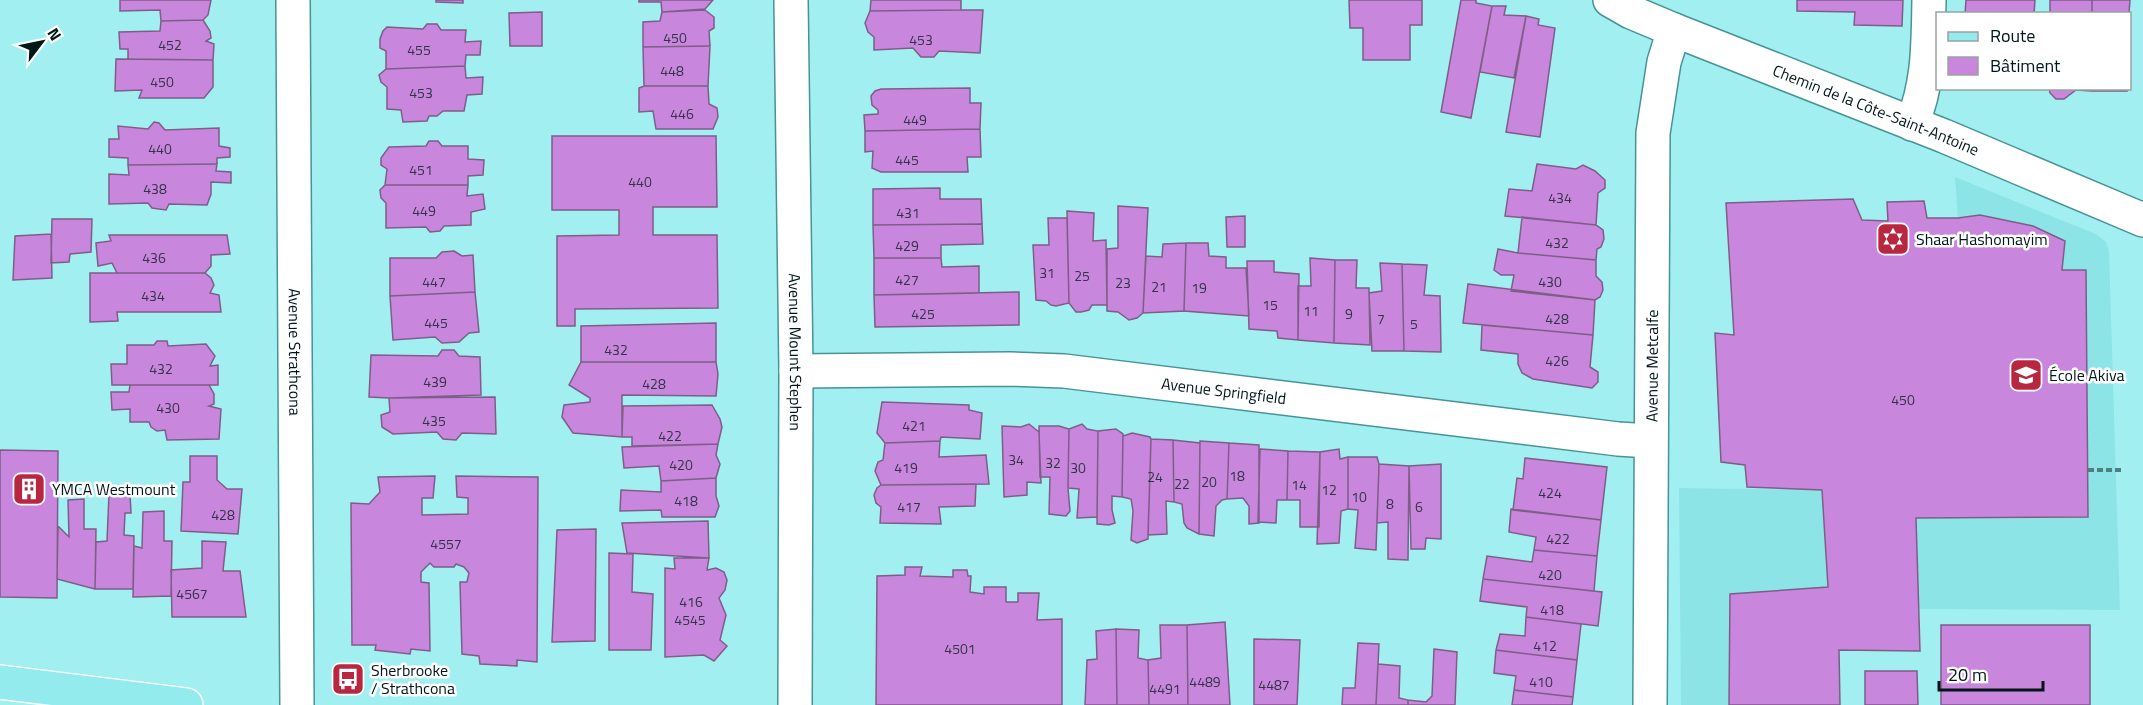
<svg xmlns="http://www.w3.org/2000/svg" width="2143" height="705" font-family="'Titillium Web',sans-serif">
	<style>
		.built { fill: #8ce4e7 }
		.building { fill: #c887dc; stroke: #7e5e88; stroke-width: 1.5 }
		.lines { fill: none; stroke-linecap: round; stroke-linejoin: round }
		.minor-casing { stroke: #479395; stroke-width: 36 }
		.primary-casing { stroke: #fff; stroke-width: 36 }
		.path { stroke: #4e7e7f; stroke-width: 4; stroke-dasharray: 6 3; stroke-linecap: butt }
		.minor { stroke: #fff; stroke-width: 33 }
		.primary { stroke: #94ebee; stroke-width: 33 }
		.labels { text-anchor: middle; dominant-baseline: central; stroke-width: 5; stroke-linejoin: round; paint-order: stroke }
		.number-label { font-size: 14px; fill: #333348 }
		.street-label { font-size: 16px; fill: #011717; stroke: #fff }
		.poi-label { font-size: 16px; fill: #011717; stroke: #fff; text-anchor: start }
	</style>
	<rect width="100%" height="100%" fill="#a2eff1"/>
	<path class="built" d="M1955,177l141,57 10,8 3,9 11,359 -201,-1 1,42 -81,-1 1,55h-159l-2,-217 143,2 136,-271z"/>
	<path class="building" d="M120,0h91l-3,15 -5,5 -42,1 -1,-11 -40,1z
		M436,0h27v3l-27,-1z
		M639,0h74l-8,9 -43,3 -1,-10h-22z
		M871,0h90v10l-91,1z
		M1349,0h73v25h-12v35h-47v-32h-13z
		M1461,0h15v3l16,3 -21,112 -30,-6z
		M1797,0h106l-1,26 -48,-1 1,-13 -58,-1z
		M1966,0h69l-1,14h-69z
		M2050,0h42v14h-42z
		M2092,0h38l-1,14h-37z
		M1492,6h14l-2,9 22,1 -12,62 -34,-6z
		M705,10l9,7v11l-5,3 1,15 -67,1v-25l17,-1 2,-9z
		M961,10h22l-3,43 -41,-2 -5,6h-13l-8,-9 -39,2v-13l-6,-5 -3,-9 5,-12z
		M542,12v34h-32l-1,-33z
		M1526,16l13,3 -1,6 17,3 -15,109 -34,-5z
		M203,20l7,11 1,7 -5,3 8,3 -1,16 -85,-1v-10h-8l-1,-17 41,-1 1,-10z
		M427,24h10l4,6h25l-1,12 16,-1 -1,14h-14l-1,11 -79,3v-18l-6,-3v-9l3,-8 4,-4 36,2z
		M710,46l-2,40h-64l-1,-39z
		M116,59l97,1v27l-9,11h-65l3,-8 -27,1z
		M465,66l1,12 17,-1 -1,17 -15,1 -3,16h-21l-6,5h-8l-2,5 -24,1 -2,-12 -14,-1v-22l-6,-5 -2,-7 7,-6z
		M644,86h64l1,18 8,4 1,9 -5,12h-57l-3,-18 -14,1v-24z
		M970,88v15h11l-1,26 -115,2 -1,-16 14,-1v-4l-6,-5 -1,-9 4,-5 6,-2z
		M2049,88h42v3l-15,-1 -12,9h-8l-6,-6z
		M2091,88h36v3h-36z
		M154,122l5,1 6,7 54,-2v18l11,2v9l-13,1v6l-89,1v-7l-19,-1v-18h10l-1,-13 30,3z
		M980,129l1,28h-14l1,15h-87l-9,-4 1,-17 -8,1v-21z
		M552,136h164l1,71h-64v28h64l1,73 -143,1v17h-18v-90l62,-1v-25h-67z
		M429,141h9l4,5h26v13l16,1 -1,15 -15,1v9h-83l2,-16 -6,-4v-7l8,-11 37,-1z
		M217,164l-1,7 15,1v11l-20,-1v12l-4,11 -38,-1 -3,6 -14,-2 -4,-5 -39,1v-30l20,1 -1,-10z
		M1537,164l39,5 7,-4 12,6 10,9v8l-7,5 -2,32 -91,-9 4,-27 23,2z
		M385,185h83l-1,11 16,-2 2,15 -14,3v13l-27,1 -4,5 -10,1 -4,-5 -40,1v-25l-5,-5 -1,-8z
		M940,188v11h41l1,25 -109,1v-36z
		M1853,199l9,21 26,1 -1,-19 37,-1 3,17h31l22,-3 53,11 32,15 -3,29h24l2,247 -172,1 4,133 -81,-1 1,55h-111l1,-111 98,-7 -6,-97 -75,-3 -2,-22 -24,-3 -6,-129 19,2 -8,-132z
		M1118,206l30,2 -5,105 -6,5 -8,2 -11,-8 -11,-1v-62l11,-1z
		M1067,211l27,2 -1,28 13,-1 1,65h-15l-3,5 -8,2h-5l-7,-9z
		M1245,216v31h-18l-1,-30z
		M1522,217l74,8 7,5 1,9 -3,8 -4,2 -1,11 -78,-7z
		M1048,218h19l2,85 -13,3 -5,-1 -5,-4 -10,-1 -3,-55h16z
		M52,219h40l-1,33 -21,2 -1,8 -18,1z
		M982,224l1,20 -42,1v13h-67l-1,-33z
		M51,234l1,44 -39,2 2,-44z
		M109,235h118l3,19 -19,1v11l-6,7h-88l-5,-10 -14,3 -2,-23 15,-2z
		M1186,243h22l1,13 17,1v11h20l3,48 -65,-5z
		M1186,243l-2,68 -41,2 3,-57 16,1 1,-13z
		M1498,249l20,4 78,7v16l6,6 1,8 -3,7 -5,3 -84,-9 3,-16h-13l-7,-5z
		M454,251l8,5 11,-1 2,37 -85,4v-38h46l6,-6z
		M874,258h67l1,9 37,-1v27l-105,2z
		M1310,258l25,2 -1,83 -36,-3v-54h13z
		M1335,260h22l-1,28h13l1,57 -36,-2z
		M1247,261h27v11l25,2 -1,66 -20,-2 -1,-7 -28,-2z
		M1380,263l22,1 2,87h-32l-3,-58 13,-2z
		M1402,264l25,1 -3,30 16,1 1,56 -37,-1z
		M90,273h115l6,5 3,7 -4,8 9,2 2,17h-104l1,9 -28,1z
		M1468,284l127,16 -2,35 -130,-12z
		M475,292l4,40 -10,1 -10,9 -17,1 -7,-6 -42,3 -3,-44z
		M1019,292v33l-144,2 -1,-32z
		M716,323v39h-135v-36z
		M1482,325l111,10 -3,32 8,5v10l-6,6 -59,-9 -11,-6 -4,-9v-10l-37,-4z
		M157,341h10l1,5 38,-2 9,12 -5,10 8,-1v20h-106l-1,-21h16v-19h27z
		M442,350h12l5,6 21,1 1,38 -92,3 -20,-1 2,-42 67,1z
		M581,362h135l2,12 -2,22 -94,-1v42l-49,-4 -11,-16 2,-12 26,-3v-4l-21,-13z
		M130,385h79l5,9v10l-5,2 12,3 -2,30 -52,1 -2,-10 -8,1 -6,-4 -2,-5h-19v-13l-18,1 -1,-18h18z
		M495,397l1,37 -34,-1 -6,7 -13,-1 -6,-7 -44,2 -11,-7 -1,-12 9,-3 -1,-14z
		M882,402l87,3v5l13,3 -2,26 -39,-2 -1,4 -55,2 -8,-10z
		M712,405l8,14 2,8 -4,17 -86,2v-9h-10l1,-31z
		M1029,424l10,8 2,51 -14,-1v13l-23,2 -2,-71 19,1z
		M1082,424l5,5 11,2 -1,86 -20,1 2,-29 -11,-1 1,-59z
		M1039,426h20l10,3 -1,59 2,23 -4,5 -17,-2 1,-37h-10z
		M1116,429l7,5 -1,63 -10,-1v14l3,13 -6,2 -12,-1 1,-93z
		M1132,433l18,4 1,2 -3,100 -11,4 -6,-3 2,-29 -2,-12 -9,-2 1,-61z
		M1151,439l22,1 1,62 -8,-1 1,33 -19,1z
		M1173,440l27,3 -1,91 -12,-6 -3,-5 -2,-19 -8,-2z
		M940,441l-1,16 47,-2 3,29 -108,1 -6,-14 3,-9 5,-2 2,-17z
		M1200,441l29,2 -2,56 -5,1 -6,6 -2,30 -15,-2z
		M1229,443l30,2v78l-10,1v-18l-6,-8 -16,1z
		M718,444l-2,11 4,9 -4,14 -55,3 -2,-15 -35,2 -2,-21z
		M1260,449l28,2 -1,49h-10l-1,23 -18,-1z
		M1339,449l1,10 8,-2v52l-7,2 -2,32 -22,1 3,-92z
		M0,450l58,1 -1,147 -57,-1z
		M1288,451l32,1 -1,75h-19v-27h-13z
		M190,456h27v24l10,9h15l-4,45 -57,-3 2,-49h7z
		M1348,457h29l2,7 -3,86 -21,-2 3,-38 -10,-1z
		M1525,458l82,9 -6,53 -88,-10 4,-32 6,1z
		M1379,464l30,2 -1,94 -20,-1v-37l-11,1z
		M1441,464v75l-15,-1 -1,11h-14l-2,-83z
		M435,476l-2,22h-11v17l46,-1v-16l-11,-1 -1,-21 82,1 -1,185 -20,-2v6l-37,-2 -1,-8 -17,-2 -2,-72h7l2,-9 -5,-6 -8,-3 -2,3h-20l-4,-4 -9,9v10l8,1 1,68 -19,-2 -1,5 -35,-4 1,-5h-24l-1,-142 18,1 11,-12 -2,-15z
		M716,478v18l3,10 -4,11h-53l-1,-7 -41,1 1,-21 40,2v-11z
		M976,484l-1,22 -36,1 2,17 -61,-1 1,-16 -5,-4 -2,-8 3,-7 4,-3z
		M109,494h21l1,19h-6l-1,22 10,1 -1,53h-38l1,-47 11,-1z
		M84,499v30h12l-1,60 -38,-10 1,-53 11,11 -1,-37z
		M1511,509l90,11 -4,36 -63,-6 2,-13 -27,-5z
		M164,511v30h8l-1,55 -38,1 1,-51 8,2 1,-36z
		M708,521l1,37 -82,-5 -5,-30z
		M596,529l-1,112 -43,1 5,-112z
		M202,541l24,1 -3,29h17l6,46h-74l-1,-47 31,-2z
		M1534,550l63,6 -3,35 -111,-12 4,-23 45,6z
		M609,553l24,1 -1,38 21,2 -2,56h-42z
		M674,558h35l-2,12 9,-2 8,4 3,8 -2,10 -6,8 7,17 -6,25 7,6 -13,15 -10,-6 -39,2v-89l10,1z
		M905,567h17l-2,9 33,1v-7h14l1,6h3l-1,16 14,2v-7h22v15h12v-9h21l-2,27 25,-1v86h-186l1,-129 28,-1z
		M1483,579l119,13 -4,34 -72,-9 1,-10 -47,-6z
		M1526,617l55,7 -4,36 -81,-10 4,-16 25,2z
		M1225,622l5,83h-42l-1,-80z
		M1160,625h27l1,80h-39l-1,-45 13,-2z
		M1941,625h149v80h-149z
		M1116,629l1,76h-32l2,-45 10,-1 -1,-28z
		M1116,629l23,1 -1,28 10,2 1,45h-32z
		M1254,639l46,1 -3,65h-43z
		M1358,643l21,1 -3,61h-34l1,-17h12z
		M1434,649l23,3 -2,53h-47v-5l18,2 6,-6z
		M1496,650l81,10 -4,37 -59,-7 2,-14 -22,-3z
		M1378,664l22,2 -1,32 9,2v5h-32z
		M1865,671h52l1,34h-53z
		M1514,690l59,7 -1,8h-60z"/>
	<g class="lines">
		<g class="minor-casing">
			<g id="minor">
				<path id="s1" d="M293,0l4,705"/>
				<path id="s2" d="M791,0l5,371 -1,334"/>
				<path id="s3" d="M1610,0l21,12 43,18 270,106 199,84"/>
				<path d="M1912,124c17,-42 16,-79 17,-124"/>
				<path id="s4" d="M796,371l214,-2 54,2 554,68 32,2"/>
				<path id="s5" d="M1650,705l3,-572 11,-71 10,-32"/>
			</g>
		</g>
		<g class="primary-casing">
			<path id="primary" d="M0,682l186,23"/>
		</g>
		<path class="path" d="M2088,470h35"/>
		<use href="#minor" class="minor"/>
		<use href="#primary" class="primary"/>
	</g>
	<defs>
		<g id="synagogue-square" transform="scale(1.725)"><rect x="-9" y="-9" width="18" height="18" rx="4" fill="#b8273f" stroke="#fff"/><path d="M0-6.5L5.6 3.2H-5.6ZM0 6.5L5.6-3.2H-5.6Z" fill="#fff"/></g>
		<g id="school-square" transform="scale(1.725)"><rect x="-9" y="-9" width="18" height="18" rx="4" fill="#b8273f" stroke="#fff"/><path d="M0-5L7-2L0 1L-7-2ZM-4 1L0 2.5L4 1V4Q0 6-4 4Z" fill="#fff"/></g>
		<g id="building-square" transform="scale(1.725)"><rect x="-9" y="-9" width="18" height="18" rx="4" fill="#b8273f" stroke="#fff"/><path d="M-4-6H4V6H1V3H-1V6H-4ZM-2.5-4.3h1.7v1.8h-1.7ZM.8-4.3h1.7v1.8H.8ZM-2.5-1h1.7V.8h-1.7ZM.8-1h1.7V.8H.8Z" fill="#fff"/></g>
		<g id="bus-square" transform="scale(1.725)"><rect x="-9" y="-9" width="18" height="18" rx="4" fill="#b8273f" stroke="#fff"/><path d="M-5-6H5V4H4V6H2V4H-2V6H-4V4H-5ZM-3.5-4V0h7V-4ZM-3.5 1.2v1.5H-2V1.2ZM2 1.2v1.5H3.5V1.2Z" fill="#fff"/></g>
	</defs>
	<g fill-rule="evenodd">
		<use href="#synagogue-square" x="1893" y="239"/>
		<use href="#school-square" x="2026" y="375"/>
		<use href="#building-square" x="29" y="489"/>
		<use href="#bus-square" x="348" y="679"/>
	</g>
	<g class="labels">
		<g class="number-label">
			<text x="675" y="37">450</text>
			<text x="921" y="39">453</text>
			<text x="170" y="44">452</text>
			<text x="419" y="49">455</text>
			<text x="672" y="70">448</text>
			<text x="162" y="81">450</text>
			<text x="421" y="92">453</text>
			<text x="682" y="113">446</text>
			<text x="915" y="119">449</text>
			<text x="160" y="148">440</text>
			<text x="907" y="159">445</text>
			<text x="421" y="169">451</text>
			<text x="640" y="181">440</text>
			<text x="155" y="188">438</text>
			<text x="1560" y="197">434</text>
			<text x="424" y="210">449</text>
			<text x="908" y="212">431</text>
			<text x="1557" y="242">432</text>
			<text x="907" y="245">429</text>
			<text x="154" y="257">436</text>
			<text x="1047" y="272">31</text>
			<text x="1082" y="275">25</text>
			<text x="907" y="279">427</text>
			<text x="434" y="281">447</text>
			<text x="1550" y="281">430</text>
			<text x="1123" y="282">23</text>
			<text x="1159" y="286">21</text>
			<text x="1199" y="287">19</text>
			<text x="153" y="295">434</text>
			<text x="1270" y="304">15</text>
			<text x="1311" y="310">11</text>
			<text x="923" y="313">425</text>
			<text x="1349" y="313">9</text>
			<text x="1381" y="318">7</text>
			<text x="1557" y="318">428</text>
			<text x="436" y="322">445</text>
			<text x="1414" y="323">5</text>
			<text x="616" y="349">432</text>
			<text x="1557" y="360">426</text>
			<text x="161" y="368">432</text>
			<text x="435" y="381">439</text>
			<text x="654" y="383">428</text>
			<text x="1903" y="399">450</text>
			<text x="168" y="407">430</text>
			<text x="434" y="420">435</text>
			<text x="914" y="425">421</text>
			<text x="670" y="435">422</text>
			<text x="1016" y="459">34</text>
			<text x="1053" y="462">32</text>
			<text x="681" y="464">420</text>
			<text x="906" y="467">419</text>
			<text x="1078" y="467">30</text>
			<text x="1237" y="475">18</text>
			<text x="1155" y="476">24</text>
			<text x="1209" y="481">20</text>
			<text x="1182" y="483">22</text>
			<text x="1299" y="484">14</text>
			<text x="1329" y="489">12</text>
			<text x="1550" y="492">424</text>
			<text x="1359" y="496">10</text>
			<text x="686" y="500">418</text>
			<text x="1390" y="503">8</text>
			<text x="909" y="506">417</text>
			<text x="1419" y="506">6</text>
			<text x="223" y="514">428</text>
			<text x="1558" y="538">422</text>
			<text x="446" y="543">4557</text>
			<text x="1550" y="574">420</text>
			<text x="192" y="593">4567</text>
			<text x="691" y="601">416</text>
			<text x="1552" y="609">418</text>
			<text x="690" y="619">4545</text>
			<text x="1545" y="645">412</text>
			<text x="960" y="648">4501</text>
			<text x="1205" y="681">4489</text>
			<text x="1541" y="681">410</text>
			<text x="1274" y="684">4487</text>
			<text x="1165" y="688">4491</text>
		</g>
		<g class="street-label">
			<text stroke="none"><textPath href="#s3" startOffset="288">Chemin de la Côte-Saint-Antoine</textPath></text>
			<text stroke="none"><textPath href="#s2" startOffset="352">Avenue Mount Stephen</textPath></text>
			<text stroke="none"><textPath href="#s1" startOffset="352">Avenue Strathcona</textPath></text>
			<text stroke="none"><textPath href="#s5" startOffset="339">Avenue Metcalfe</textPath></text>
			<text stroke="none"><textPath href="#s4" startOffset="429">Avenue Springfield</textPath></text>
		</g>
		<g class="poi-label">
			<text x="1916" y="239">Shaar Hashomayim</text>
			<text x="2049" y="375">École Akiva</text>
			<text x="52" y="489">YMCA Westmount</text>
			<text x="371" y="670">Sherbrooke<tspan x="371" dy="18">/ Strathcona</tspan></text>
		</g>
	</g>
	<rect x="1936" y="12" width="195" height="78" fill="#ffffff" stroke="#99a2a2" stroke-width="1.5"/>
	<rect x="1948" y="32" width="30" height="9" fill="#94ebee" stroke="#99a2a2" stroke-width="1.5"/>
	<text x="1990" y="42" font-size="18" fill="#011717">Route</text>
	<rect x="1948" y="57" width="30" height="18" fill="#c887dc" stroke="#99a2a2" stroke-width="1.5"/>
	<text x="1990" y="72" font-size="18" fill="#011717">Bâtiment</text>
	<g transform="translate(42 42) rotate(58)" stroke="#ffffff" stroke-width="4.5" paint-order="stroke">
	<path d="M0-4.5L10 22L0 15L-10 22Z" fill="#011717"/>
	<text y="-9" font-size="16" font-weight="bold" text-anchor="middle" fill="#011717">N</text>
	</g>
	<path d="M1939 681v9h104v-9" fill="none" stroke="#011717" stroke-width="3"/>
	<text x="1948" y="681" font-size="18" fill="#011717" stroke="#ffffff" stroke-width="4.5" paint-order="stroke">20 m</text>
</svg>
